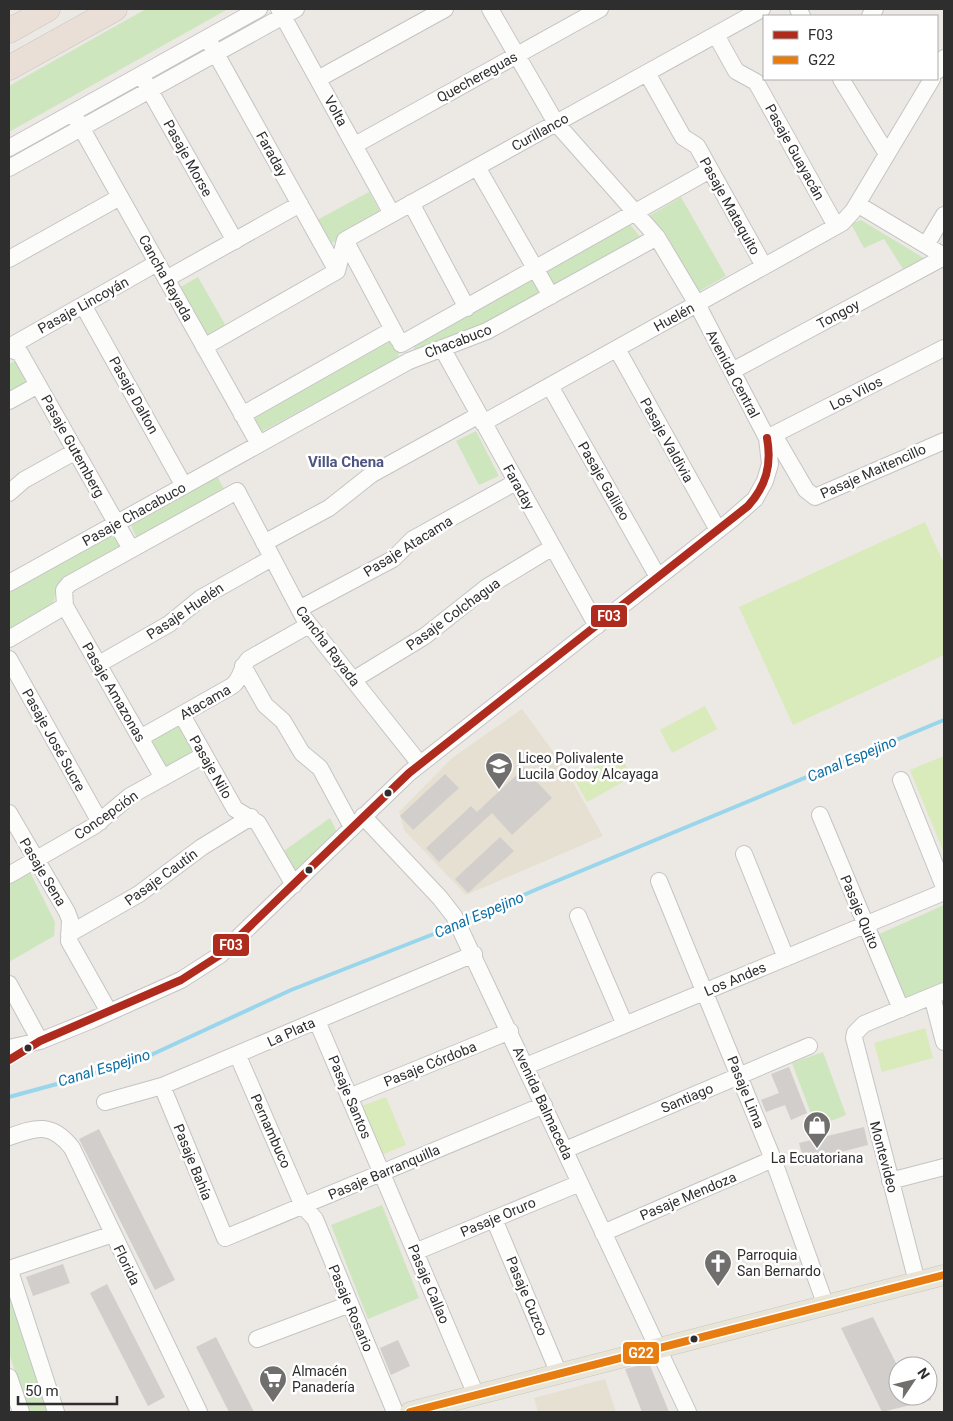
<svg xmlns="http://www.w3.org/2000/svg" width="953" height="1421" font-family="Roboto,sans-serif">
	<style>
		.education { fill: #e6e0d3 }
		.green { fill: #cee6be }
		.pitch { fill: #d9eabb }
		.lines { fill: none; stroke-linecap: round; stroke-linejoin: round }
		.stream { stroke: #99d6ec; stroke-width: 4 }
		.building { fill: #d1cecb }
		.minor-casing { stroke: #c5c4c5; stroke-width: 18 }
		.major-casing { stroke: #c6c5c4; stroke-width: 21 }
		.highway-casing { stroke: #c6c5c4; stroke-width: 25 }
		.minor { stroke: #fcfcfb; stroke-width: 16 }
		.major { stroke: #e8e4d6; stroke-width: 20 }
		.highway { stroke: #eadfd6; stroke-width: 24 }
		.bus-1-casing { stroke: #fff; stroke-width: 11 }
		.bus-2-casing { stroke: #fff; stroke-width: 11 }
		.bus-1 { stroke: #af2b1e; stroke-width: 8 }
		.bus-2 { stroke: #e77c10; stroke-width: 8 }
		.bus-dot { fill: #2e2e2e; stroke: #fff; stroke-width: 2 }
		.labels { text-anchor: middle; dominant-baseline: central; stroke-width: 5; stroke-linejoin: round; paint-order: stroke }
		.street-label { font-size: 14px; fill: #2e2e2e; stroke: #fff }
		.poi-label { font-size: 14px; fill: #2e2e2e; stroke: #fff; text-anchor: start }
		.neighbourhood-label { font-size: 15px; font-weight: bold; fill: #4d5680; stroke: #fff }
		.water-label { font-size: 15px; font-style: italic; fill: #0d6fa3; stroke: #fff }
		.line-badge { stroke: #fff; stroke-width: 2 }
		.badge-label { font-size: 14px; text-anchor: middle; font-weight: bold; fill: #fff }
	</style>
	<rect width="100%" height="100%" fill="#ece8e4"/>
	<path class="education" d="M522,709l43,59 38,68 -137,59 -62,-65 -5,-18 53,-54z
		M605,1379l11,33h-78l-4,-14z"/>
	<path class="green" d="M146,9h82l-219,123v-46z
		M369,192l13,23 -52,29 -13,-24z
		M681,197l45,79 -28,16 -34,-61 -15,-15z
		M861,220l66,40 -24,9 -19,-30 -20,9 -13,-24z
		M629,223l12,15 -88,50 -9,-16z
		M198,277l28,49 -20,11 -29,-48z
		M532,278l9,17 -43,24 -81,36 -4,-10z
		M391,341l8,10 -1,7 -137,74 -13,-15z
		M15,361l13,24 -19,11v-32z
		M476,431l23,45 -20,9 -23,-44z
		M216,474l9,17 -88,48 -7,-16z
		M111,531l11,15 -60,34 -5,6 -4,18 -44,28v-44z
		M180,723l17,30 -32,18 -16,-29z
		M330,818l7,14 -42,44 -14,-23z
		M30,872l25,50 -1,14 -45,26v-77z
		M944,905v83l-36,16 -31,-69z
		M823,1052l23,63 -30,12 -24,-64z
		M382,1205l37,93 -51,21 -37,-94z
		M9,1288l39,124h-20l-19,-59z"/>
	<path class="pitch" d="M925,522l19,42v91l-151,70 -54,-118z
		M705,706l12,23 -45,24 -12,-23z
		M619,754l13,23 -45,25 -13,-24z
		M944,756v97l-34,-83z
		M925,1028l8,30 -51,14 -8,-29z
		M386,1097l20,48 -27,11 -20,-49z"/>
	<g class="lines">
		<path class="stream" d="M462,922l73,-32 409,-170
			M9,1097l81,-22 63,-21 138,-64 163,-64"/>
	</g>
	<path class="building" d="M524,768l28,30 -40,37 -20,-22 -53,49 -13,-14 45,-42 6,6z
		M445,774l14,14 -46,42 -13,-14z
		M500,837l14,14 -46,42 -13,-14z
		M789,1067l18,46 -16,7 -6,-15 -19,7 -5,-12 18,-7 -8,-19z
		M864,1127l4,18 -47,12 1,5 -17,4 -6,-23z
		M99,1129l76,151 -20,10 -76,-151z
		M63,1264l7,19 -37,13 -7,-19z
		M107,1284l58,113 -17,9 -58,-113z
		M873,1317l25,50v29h32l1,4 -49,12 -41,-84z
		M216,1337l38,75h-25l-33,-65z
		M398,1340l12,26 -19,9 -11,-27z
		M649,1363l20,49h-27l-17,-43z"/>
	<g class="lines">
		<g class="minor-casing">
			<path id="minor" d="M279,9l113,205
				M798,9l4,7
				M870,16l5,-7
				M716,35l20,36 20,11 80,144
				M210,43l127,228
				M937,71l7,-13
				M647,73l36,64 14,9 67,120
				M318,79l127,-70
				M841,79l46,75
				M145,82l90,159
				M73,113l186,331
				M355,145l245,-136
				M9,148l250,-139
				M477,167l74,129
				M9,168l287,-159
				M411,203l56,105
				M857,204l87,52
				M345,240l53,99
				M926,245l18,-30
				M9,259l111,-62
				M337,271l8,-31 417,-231
				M166,279l134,-75
				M83,305l101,181
				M401,344l309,-174
				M9,347l148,-84
				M204,347l133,-76
				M442,348l155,278
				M9,349l11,4 111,196
				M617,349l101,181
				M732,371l212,-114
				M550,386l108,191
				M9,401l29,-16
				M242,415l150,-85
				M483,423l359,-200 11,-12 79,-132
				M774,435l32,55 9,7 129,-56
				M767,438l177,-90
				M9,493l15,-13 52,-29
				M264,543l65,-35 43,-34 107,-59
				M9,583l400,-222 78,-30 170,-94
				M65,606l98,172
				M299,609l94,-50 20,-20 103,-57
				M9,639l56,-33 -1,-16 5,-6 168,-93 67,127 116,146
				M9,659l91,163
				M99,664l70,-40 32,-26 71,-40
				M243,666l22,39 18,16 19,32 18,15 32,59
				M353,680l72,-44 62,-49 66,-40
				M182,715l53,94 23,14 36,62
				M140,738l92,-52c10,-7 8,-18 17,-27l60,-34
				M901,780l43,107
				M9,813l58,99 3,8 -1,21 40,71
				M820,815l81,194
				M363,816l77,82 14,18 234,496
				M744,854l42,104
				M9,875l85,-49 36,-30 74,-41
				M659,881l114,278 53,147
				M578,916l47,109
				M69,934l70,-40 63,-47 49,-30
				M9,984l31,57
				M932,996l12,46
				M317,1021l159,374
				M9,1048l31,-7 52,-21 89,-40 39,-25 189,-182 322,-253 24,-21 10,-18 5,-17 -3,-26 -70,-134 -40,-67 -101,-114 -66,-114
				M238,1056l65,150 12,13 80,193
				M526,1066l418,-174
				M162,1086l63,152 319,-133
				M349,1097l161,-66
				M105,1102l57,-16 312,-132
				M9,1137c27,-10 43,-15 63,11l127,264
				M565,1150l244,-104
				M890,1181l54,-14
				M494,1219l65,155
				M603,1233l170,-74
				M415,1252l165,-69
				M9,1268l47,144
				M9,1269l104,-35
				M917,1282l-63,-244 1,-5 9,-9 80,-33
				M257,1339l93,-35
				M9,1377l12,35"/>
		</g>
		<g class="major-casing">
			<path id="major" d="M410,1412l534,-137"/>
		</g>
		<g class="highway-casing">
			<path id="highway" d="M9,31l39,-22
				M9,68l106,-59"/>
		</g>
		<use href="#minor" class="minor"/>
		<use href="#major" class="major"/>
		<use href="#highway" class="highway"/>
		<g class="bus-1-casing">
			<path id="bus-1" d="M9,1060l31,-19 141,-61 39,-25 189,-182 339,-267c18,-20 24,-41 19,-68"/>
		</g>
		<g class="bus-2-casing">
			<path id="bus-2" d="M410,1412l534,-137"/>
		</g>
		<use href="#bus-1" class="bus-1"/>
		<use href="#bus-2" class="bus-2"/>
	</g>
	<defs>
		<g id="school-pin" transform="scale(1.4375)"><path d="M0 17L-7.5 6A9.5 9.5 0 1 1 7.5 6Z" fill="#706f6e" stroke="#fff"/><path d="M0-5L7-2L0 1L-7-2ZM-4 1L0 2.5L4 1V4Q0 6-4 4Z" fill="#fff"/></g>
		<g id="shop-pin" transform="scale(1.4375)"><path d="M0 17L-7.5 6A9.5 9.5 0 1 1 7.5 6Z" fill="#706f6e" stroke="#fff"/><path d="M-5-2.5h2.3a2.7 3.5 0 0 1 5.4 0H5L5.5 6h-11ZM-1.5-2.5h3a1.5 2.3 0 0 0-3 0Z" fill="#fff"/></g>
		<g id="church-pin" transform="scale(1.4375)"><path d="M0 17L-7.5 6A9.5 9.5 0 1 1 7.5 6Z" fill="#706f6e" stroke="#fff"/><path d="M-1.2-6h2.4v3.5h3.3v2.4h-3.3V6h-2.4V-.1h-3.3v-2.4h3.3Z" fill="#fff"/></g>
		<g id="supermarket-pin" transform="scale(1.4375)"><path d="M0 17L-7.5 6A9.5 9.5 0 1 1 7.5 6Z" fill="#706f6e" stroke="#fff"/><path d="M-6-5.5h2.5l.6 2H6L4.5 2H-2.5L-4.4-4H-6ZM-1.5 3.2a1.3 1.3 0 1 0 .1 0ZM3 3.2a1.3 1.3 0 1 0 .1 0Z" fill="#fff"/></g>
	</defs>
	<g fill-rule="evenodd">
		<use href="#school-pin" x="499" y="766"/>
		<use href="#shop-pin" x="817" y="1125"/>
		<use href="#church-pin" x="718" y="1263"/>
		<use href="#supermarket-pin" x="273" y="1379"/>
	</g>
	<g class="bus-dot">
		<circle cx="388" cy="793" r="4.5"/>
		<circle cx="309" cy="870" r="4.5"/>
		<circle cx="28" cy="1048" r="4.5"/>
		<circle cx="694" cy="1339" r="4.5"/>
	</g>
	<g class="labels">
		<g class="street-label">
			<text transform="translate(477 77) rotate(-29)">Quechereguas</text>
			<text transform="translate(336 111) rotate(61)">Volta</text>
			<text transform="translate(540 132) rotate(-29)">Curillanco</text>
			<text transform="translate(795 152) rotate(61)">Pasaje Guayacán</text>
			<text transform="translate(272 154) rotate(61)">Faraday</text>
			<text transform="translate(188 158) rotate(61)">Pasaje Morse</text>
			<text transform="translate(730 206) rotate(61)">Pasaje Mataquito</text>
			<text transform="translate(166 278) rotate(61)">Cancha Rayada</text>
			<text transform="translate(83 305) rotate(-29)">Pasaje Lincoyán</text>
			<text transform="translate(838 314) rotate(-28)">Tongoy</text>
			<text transform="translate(674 317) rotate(-29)">Huelén</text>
			<text transform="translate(458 341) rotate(-21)">Chacabuco</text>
			<text transform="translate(733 374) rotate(62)">Avenida Central</text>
			<text transform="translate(856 393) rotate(-27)">Los Vilos</text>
			<text transform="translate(134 395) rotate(61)">Pasaje Dalton</text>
			<text transform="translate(667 440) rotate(61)">Pasaje Valdivia</text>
			<text transform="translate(73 446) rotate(61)">Pasaje Gutemberg</text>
			<text transform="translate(873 471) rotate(-24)">Pasaje Maitencillo</text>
			<text transform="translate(604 481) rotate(60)">Pasaje Galileo</text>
			<text transform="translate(519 487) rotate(61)">Faraday</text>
			<text transform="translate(134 514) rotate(-29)">Pasaje Chacabuco</text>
			<text transform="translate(408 546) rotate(-32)">Pasaje Atacama</text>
			<text transform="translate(185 611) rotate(-34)">Pasaje Huelén</text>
			<text transform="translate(453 614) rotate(-36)">Pasaje Colchagua</text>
			<text transform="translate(328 646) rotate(53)">Cancha Rayada</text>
			<text transform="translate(114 692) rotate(60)">Pasaje Amazonas</text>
			<text transform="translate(205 702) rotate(-30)">Atacama</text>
			<text transform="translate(54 740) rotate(61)">Pasaje José Sucre</text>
			<text transform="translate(211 767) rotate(60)">Pasaje Nilo</text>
			<text transform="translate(106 815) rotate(-35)">Concepción</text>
			<text transform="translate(43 872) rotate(59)">Pasaje Sena</text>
			<text transform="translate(161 877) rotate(-36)">Pasaje Cautín</text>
			<text transform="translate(860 912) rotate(67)">Pasaje Quito</text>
			<text transform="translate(735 979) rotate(-23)">Los Andes</text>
			<text transform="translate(291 1032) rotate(-24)">La Plata</text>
			<text transform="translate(430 1064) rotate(-22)">Pasaje Córdoba</text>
			<text transform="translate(746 1092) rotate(68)">Pasaje Lima</text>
			<text transform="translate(350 1097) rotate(67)">Pasaje Santos</text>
			<text transform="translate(687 1098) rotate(-23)">Santiago</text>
			<text transform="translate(543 1103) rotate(65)">Avenida Balmaceda</text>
			<text transform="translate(271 1131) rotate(66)">Pernambuco</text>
			<text transform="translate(884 1157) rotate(75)">Montevideo</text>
			<text transform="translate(193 1162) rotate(68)">Pasaje Bahía</text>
			<text transform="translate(384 1172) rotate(-23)">Pasaje Barranquilla</text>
			<text transform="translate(688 1196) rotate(-23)">Pasaje Mendoza</text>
			<text transform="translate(498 1217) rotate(-23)">Pasaje Oruro</text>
			<text transform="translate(127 1265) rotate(64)">Florida</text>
			<text transform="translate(429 1284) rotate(67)">Pasaje Callao</text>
			<text transform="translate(527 1296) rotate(67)">Pasaje Cuzco</text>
			<text transform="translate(351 1308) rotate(67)">Pasaje Rosario</text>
		</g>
		<g class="poi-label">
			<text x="518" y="758">Liceo Polivalente<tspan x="518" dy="16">Lucila Godoy Alcayaga</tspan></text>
			<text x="817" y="1158" text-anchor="middle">La Ecuatoriana</text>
			<text x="737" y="1255">Parroquia<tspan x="737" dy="16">San Bernardo</tspan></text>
			<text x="292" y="1371">Almacén<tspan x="292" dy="16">Panadería</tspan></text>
		</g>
		<g class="neighbourhood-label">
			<text x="346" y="462">Villa Chena</text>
		</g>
		<g class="water-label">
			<text transform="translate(852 759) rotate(-23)">Canal Espejino</text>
			<text transform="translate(479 915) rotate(-23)">Canal Espejino</text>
			<text transform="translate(104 1068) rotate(-17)">Canal Espejino</text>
		</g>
	</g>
	<g class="line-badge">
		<rect x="590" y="604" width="38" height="24" rx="5" fill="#af2b1e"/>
		<rect x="212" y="933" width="38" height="24" rx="5" fill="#af2b1e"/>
		<rect x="622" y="1341" width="38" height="24" rx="5" fill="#e77c10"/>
	</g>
	<g class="badge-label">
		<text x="609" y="621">F03</text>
		<text x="231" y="950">F03</text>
		<text x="641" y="1358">G22</text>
	</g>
	<rect width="953" height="1421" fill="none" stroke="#2e2e2e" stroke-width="20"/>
	<rect x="763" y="15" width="175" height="65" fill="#ffffff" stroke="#ababab"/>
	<rect x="773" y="31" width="25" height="8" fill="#af2b1e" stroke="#ababab"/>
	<text x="808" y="40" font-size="15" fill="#2e2e2e">F03</text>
	<rect x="773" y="56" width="25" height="8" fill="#e77c10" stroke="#ababab"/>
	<text x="808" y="65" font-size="15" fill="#2e2e2e">G22</text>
	<g transform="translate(913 1381) rotate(55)"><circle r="24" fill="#ffffff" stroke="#ababab"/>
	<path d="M0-4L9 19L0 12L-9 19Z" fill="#706f6e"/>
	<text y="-8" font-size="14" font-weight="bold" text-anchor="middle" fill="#2e2e2e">N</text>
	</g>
	<path d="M18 1396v8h99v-8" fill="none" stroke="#2e2e2e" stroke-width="2.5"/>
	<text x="25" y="1396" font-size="15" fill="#2e2e2e" stroke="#ffffff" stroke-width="4" paint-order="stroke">50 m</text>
</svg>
